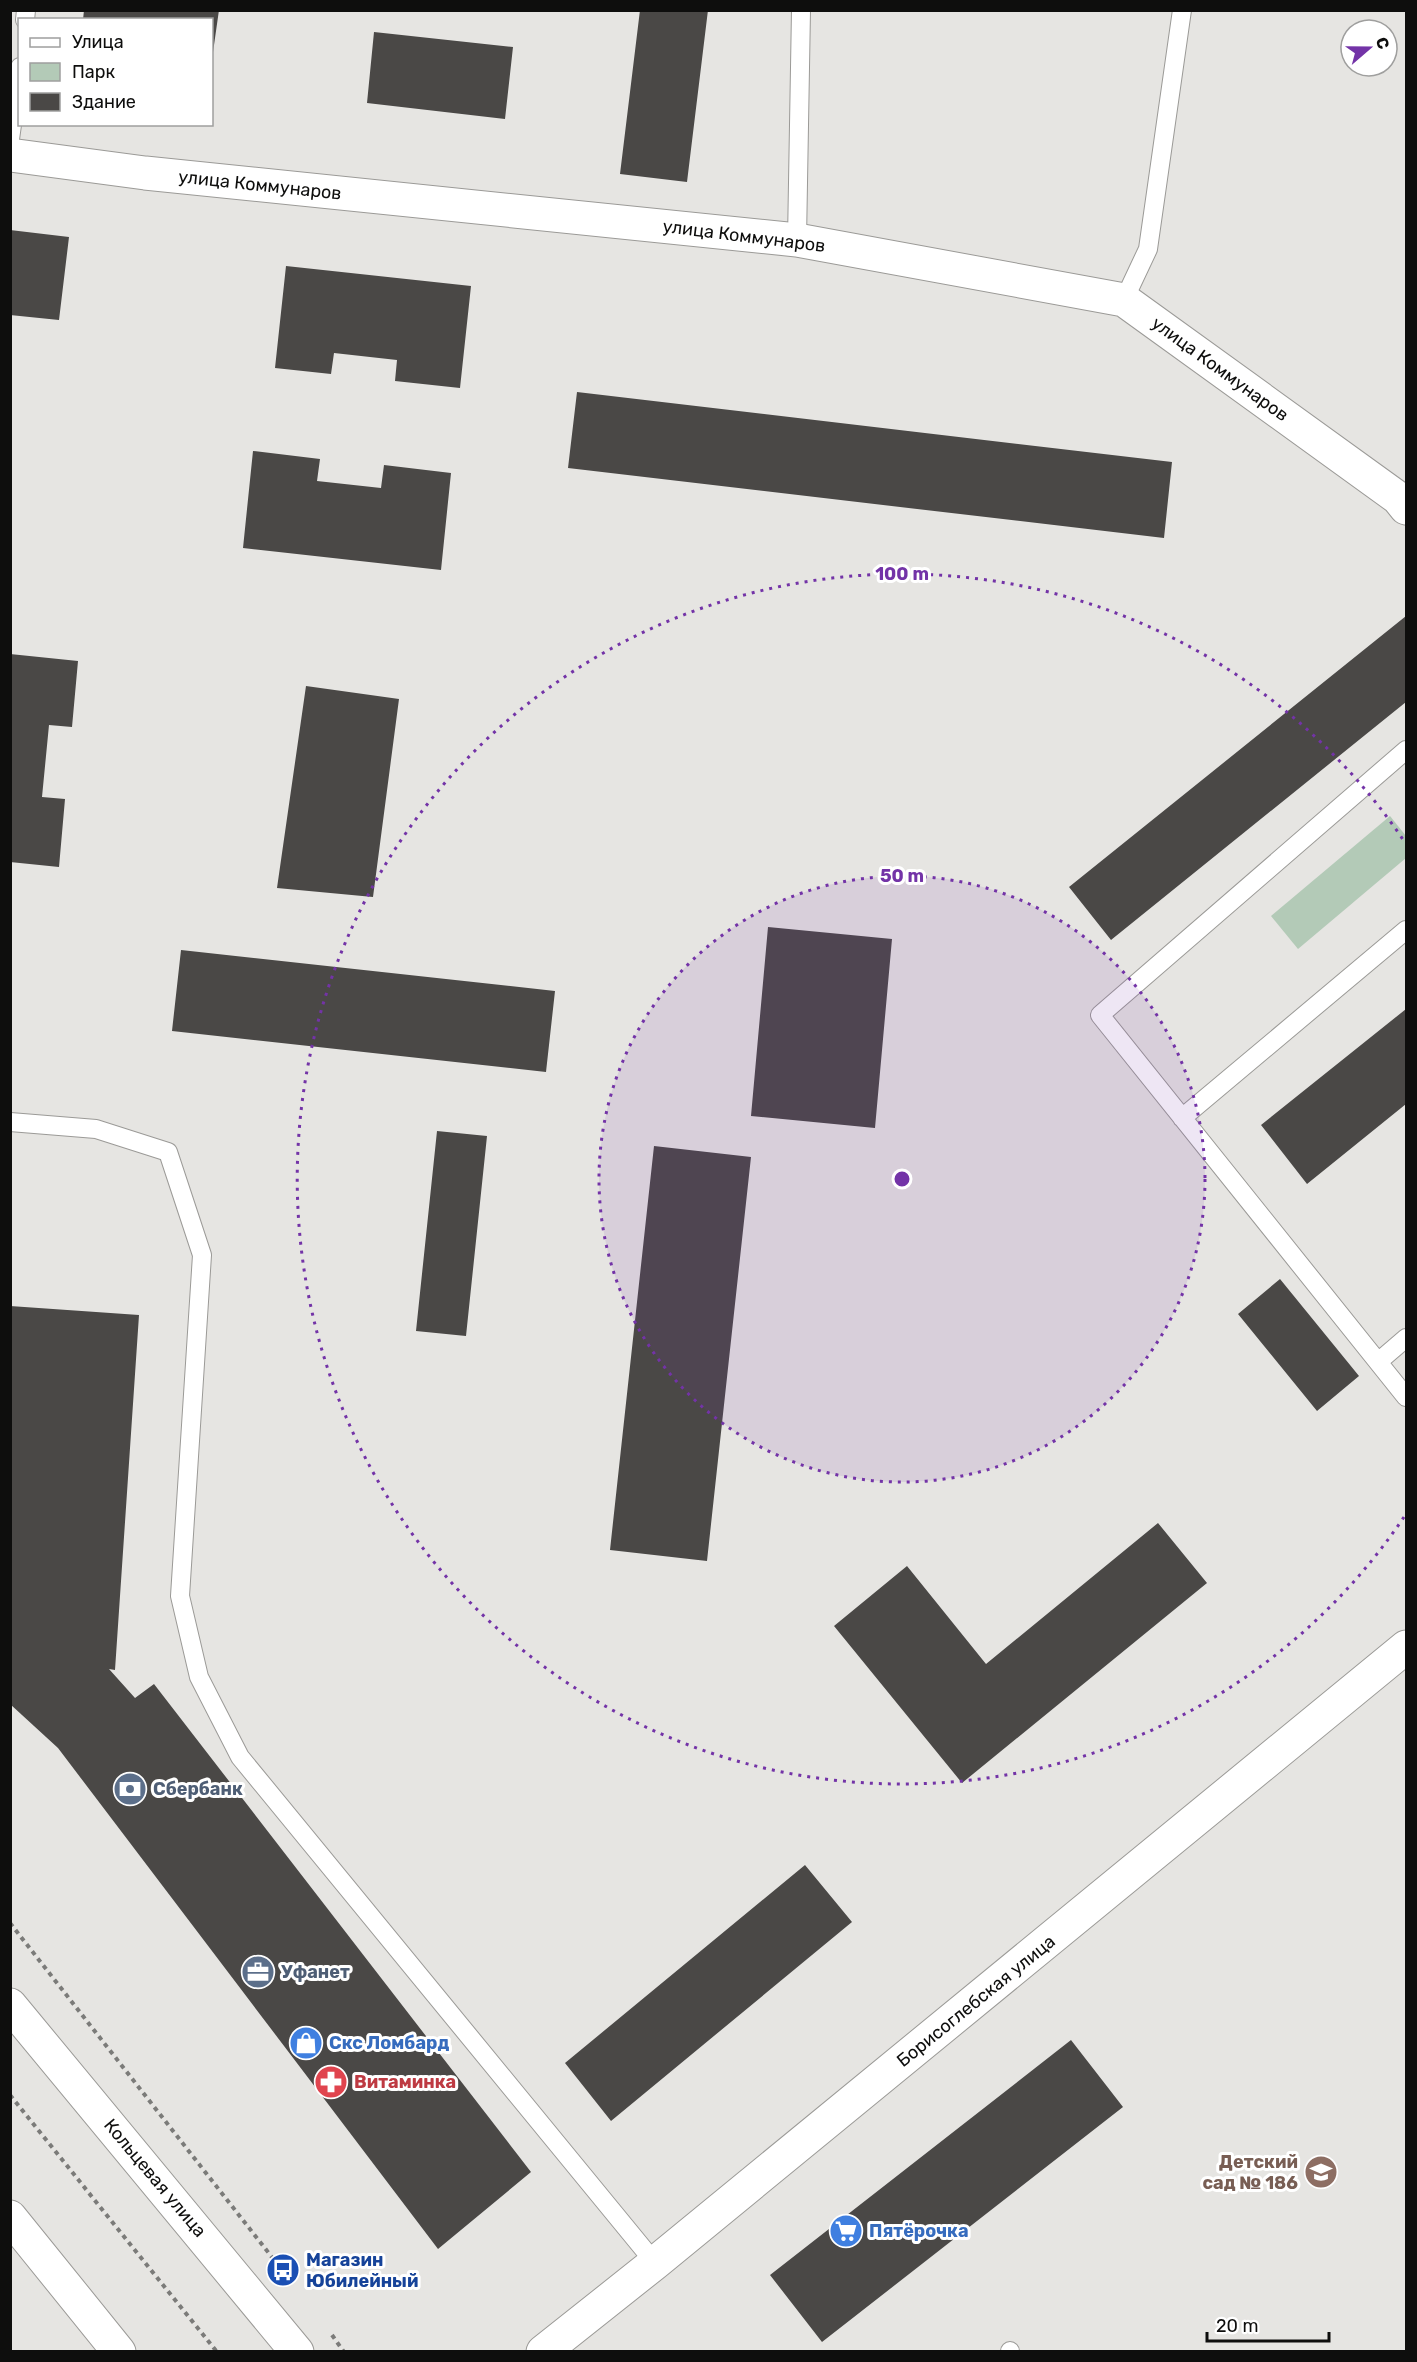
<svg xmlns="http://www.w3.org/2000/svg" width="1417" height="2362" font-family="Rubik,sans-serif">
	<style>
		.green { fill: #b3cab7 }
		.building { fill: #4a4846 }
		.lines { fill: none; stroke-linecap: round; stroke-linejoin: round }
		.lane-casing { stroke: #9b9a97; stroke-width: 20 }
		.secondary-casing { stroke: #9b9a97; stroke-width: 35 }
		.path { stroke: #7b7b79; stroke-width: 4; stroke-dasharray: 4.5 4.5; stroke-linecap: butt }
		.lane { stroke: #fff; stroke-width: 18 }
		.secondary { stroke: #fff; stroke-width: 33 }
		.ring { fill: none; stroke: #7333a7; stroke-width: 3; stroke-dasharray: 3 6 }
		.labels { text-anchor: middle; dominant-baseline: central; stroke-width: 6; stroke-linejoin: round; paint-order: stroke }
		.street-label { font-size: 18px; fill: #0e0e0d; stroke: #fff }
		.service-label { font-size: 18px; font-weight: bold; fill: #4e5e75; stroke: #fff; text-anchor: start }
		.shop-label { font-size: 18px; font-weight: bold; fill: #366cbe; stroke: #fff; text-anchor: start }
		.health-label { font-size: 18px; font-weight: bold; fill: #be3a42; stroke: #fff; text-anchor: start }
		.education-label { font-size: 18px; font-weight: bold; fill: #785e54; stroke: #fff; text-anchor: end }
		.transit-label { font-size: 18px; font-weight: bold; fill: #164399; stroke: #fff; text-anchor: start }
		.centre { fill: #7333a7; stroke: #fff; stroke-width: 3 }
		.ring-label { font-size: 18px; text-anchor: middle; font-weight: bold; fill: #7333a7; stroke: #fff; stroke-width: 6; stroke-linejoin: round; paint-order: stroke }
	</style>
	<rect width="100%" height="100%" fill="#e6e5e2"/>
	<path class="green" d="M1390,816l16,20v22l-108,91 -27,-33z"/>
	<path class="building" d="M84,10h135l-6,42 -1,-32h-129z
		M640,10h68l-21,172 -67,-8z
		M374,32l139,15 -8,72 -138,-16z
		M10,230l59,7 -10,83 -49,-5z
		M286,266l185,20 -11,102 -65,-7 2,-21 -63,-7 -3,21 -56,-6z
		M577,392l595,70 -8,76 -596,-70z
		M253,451l67,8 -3,22 64,7 3,-23 67,8 -10,97 -198,-22z
		M1406,616v86l-295,238 -42,-53z
		M10,654l68,7 -6,66 -23,-2 -7,72 23,2 -6,68 -49,-5z
		M306,686l93,13 -26,198 -96,-9z
		M768,927l124,12 -17,189 -124,-12z
		M181,950l374,41 -9,81 -374,-41z
		M1406,1009v95l-99,80 -46,-59z
		M437,1131l50,5 -21,200 -50,-5z
		M654,1146l97,11 -44,404 -97,-11z
		M1280,1279l79,97 -42,35 -79,-97z
		M10,1306l129,9 -24,355 -6,-1 26,29 19,-14 377,488 -93,77 -380,-501 -48,-44z
		M1158,1523l49,60 -245,200 -128,-157 73,-60 79,98z
		M805,1865l47,57 -241,199 -46,-58z
		M1071,2040l52,67 -301,235 -52,-67z"/>
	<g class="lines">
		<g class="lane-casing">
			<path id="lane" d="M25,20l1,-10
				M10,139l10,-72
				M797,240l4,-230
				M1124,300l24,-51 34,-239
				M1406,750l-306,265 306,382
				M1182,1118l224,-188
				M10,1122l86,7 72,23 34,103 -22,341 19,81 41,80 415,506
				M1378,1362l28,-24
				M1010,2352v-1"/>
		</g>
		<g class="secondary-casing">
			<path id="secondary" d="M10,155l135,18 652,67 327,60 274,198 8,10
				M10,2005l287,347
				M10,2217l109,135
				M543,2352l112,-89 751,-616"/>
		</g>
		<path class="path" d="M10,1923l283,361
			M10,2095l207,257
			M332,2335l12,17"/>
		<use href="#lane" class="lane"/>
		<use href="#secondary" class="secondary"/>
	</g>
	<circle cx="902" cy="1179" r="303" fill="#7333a7" fill-opacity=".12"/>
	<g class="ring">
		<circle cx="902" cy="1179" r="303"/>
		<path d="M1404 1517A605 605 0 1 1 1404 841"/>
	</g>
	<defs>
		<g id="bank-disc" transform="scale(1.725)"><circle r="9.5" fill="#5c6f8a" stroke="#fff"/><path d="M-6-4H6V4H-6ZM0-2.3a2.3 2.3 0 1 0 0 4.6a2.3 2.3 0 1 0 0-4.6Z" fill="#fff"/></g>
		<g id="office-disc" transform="scale(1.725)"><circle r="9.5" fill="#5c6f8a" stroke="#fff"/><path d="M-6-3h4V-5.5h4V-3h4V5H-6ZM-1-4.5V-3h2v-1.5ZM-6 0V1H6V0Z" fill="#fff"/></g>
		<g id="shop-disc" transform="scale(1.725)"><circle r="9.5" fill="#3f7fe0" stroke="#fff"/><path d="M-5-2.5h2.3a2.7 3.5 0 0 1 5.4 0H5L5.5 6h-11ZM-1.5-2.5h3a1.5 2.3 0 0 0-3 0Z" fill="#fff"/></g>
		<g id="pharmacy-disc" transform="scale(1.725)"><circle r="9.5" fill="#e0444e" stroke="#fff"/><path d="M-2-6h4v4h4v4h-4v4h-4v-4h-4v-4h4Z" fill="#fff"/></g>
		<g id="school-disc" transform="scale(1.725)"><circle r="9.5" fill="#8d6e63" stroke="#fff"/><path d="M0-5L7-2L0 1L-7-2ZM-4 1L0 2.5L4 1V4Q0 6-4 4Z" fill="#fff"/></g>
		<g id="supermarket-disc" transform="scale(1.725)"><circle r="9.5" fill="#3f7fe0" stroke="#fff"/><path d="M-6-5.5h2.5l.6 2H6L4.5 2H-2.5L-4.4-4H-6ZM-1.5 3.2a1.3 1.3 0 1 0 .1 0ZM3 3.2a1.3 1.3 0 1 0 .1 0Z" fill="#fff"/></g>
		<g id="bus-disc" transform="scale(1.725)"><circle r="9.5" fill="#1a4fb4" stroke="#fff"/><path d="M-5-6H5V4H4V6H2V4H-2V6H-4V4H-5ZM-3.5-4V0h7V-4ZM-3.5 1.2v1.5H-2V1.2ZM2 1.2v1.5H3.5V1.2Z" fill="#fff"/></g>
	</defs>
	<g fill-rule="evenodd">
		<use href="#bank-disc" x="130" y="1789"/>
		<use href="#office-disc" x="258" y="1972"/>
		<use href="#shop-disc" x="306" y="2043"/>
		<use href="#pharmacy-disc" x="331" y="2082"/>
		<use href="#school-disc" x="1321" y="2172"/>
		<use href="#supermarket-disc" x="846" y="2231"/>
		<use href="#bus-disc" x="283" y="2270"/>
	</g>
	<g class="labels">
		<g class="street-label">
			<text transform="translate(260 185) rotate(6)">улица Коммунаров</text>
			<text transform="translate(744 236) rotate(7)">улица Коммунаров</text>
			<text transform="translate(1220 369) rotate(36)">улица Коммунаров</text>
			<text transform="translate(976 2001) rotate(-39)">Борисоглебская улица</text>
			<text transform="translate(155 2178) rotate(50)">Кольцевая улица</text>
		</g>
		<g class="service-label">
			<text x="153" y="1789">Сбербанк</text>
			<text x="281" y="1972">Уфанет</text>
		</g>
		<g class="shop-label">
			<text x="329" y="2043">Скс Ломбард</text>
			<text x="869" y="2231">Пятёрочка</text>
		</g>
		<g class="health-label">
			<text x="354" y="2082">Витаминка</text>
		</g>
		<g class="education-label">
			<text x="1298" y="2162">Детский<tspan x="1298" dy="21">сад № 186</tspan></text>
		</g>
		<g class="transit-label">
			<text x="306" y="2260">Магазин<tspan x="306" dy="21">Юбилейный</tspan></text>
		</g>
	</g>
	<circle cx="902" cy="1179" r="9" class="centre"/>
	<g class="ring-label">
		<text x="902" y="580">100 m</text>
		<text x="902" y="882">50 m</text>
	</g>
	<rect width="1417" height="2362" fill="none" stroke="#0e0e0d" stroke-width="24"/>
	<rect x="18" y="18" width="195" height="108" fill="#ffffff" stroke="#9f9f9e" stroke-width="1.5"/>
	<rect x="30" y="38" width="30" height="9" fill="#ffffff" stroke="#9f9f9e" stroke-width="1.5"/>
	<text x="72" y="48" font-size="18" fill="#0e0e0d">Улица</text>
	<rect x="30" y="63" width="30" height="18" fill="#b3cab7" stroke="#9f9f9e" stroke-width="1.5"/>
	<text x="72" y="78" font-size="18" fill="#0e0e0d">Парк</text>
	<rect x="30" y="93" width="30" height="18" fill="#4a4846" stroke="#9f9f9e" stroke-width="1.5"/>
	<text x="72" y="108" font-size="18" fill="#0e0e0d">Здание</text>
	<g transform="translate(1369 48) rotate(70)"><circle r="28" fill="#ffffff" stroke="#9f9f9e" stroke-width="1.5"/>
	<path d="M0-4.5L10 22L0 15L-10 22Z" fill="#7333a7"/>
	<text y="-9" font-size="16" font-weight="bold" text-anchor="middle" fill="#0e0e0d">С</text>
	</g>
	<path d="M1207 2332v9h122v-9" fill="none" stroke="#0e0e0d" stroke-width="3"/>
	<text x="1216" y="2332" font-size="18" fill="#0e0e0d" stroke="#ffffff" stroke-width="4.5" paint-order="stroke">20 m</text>
</svg>
